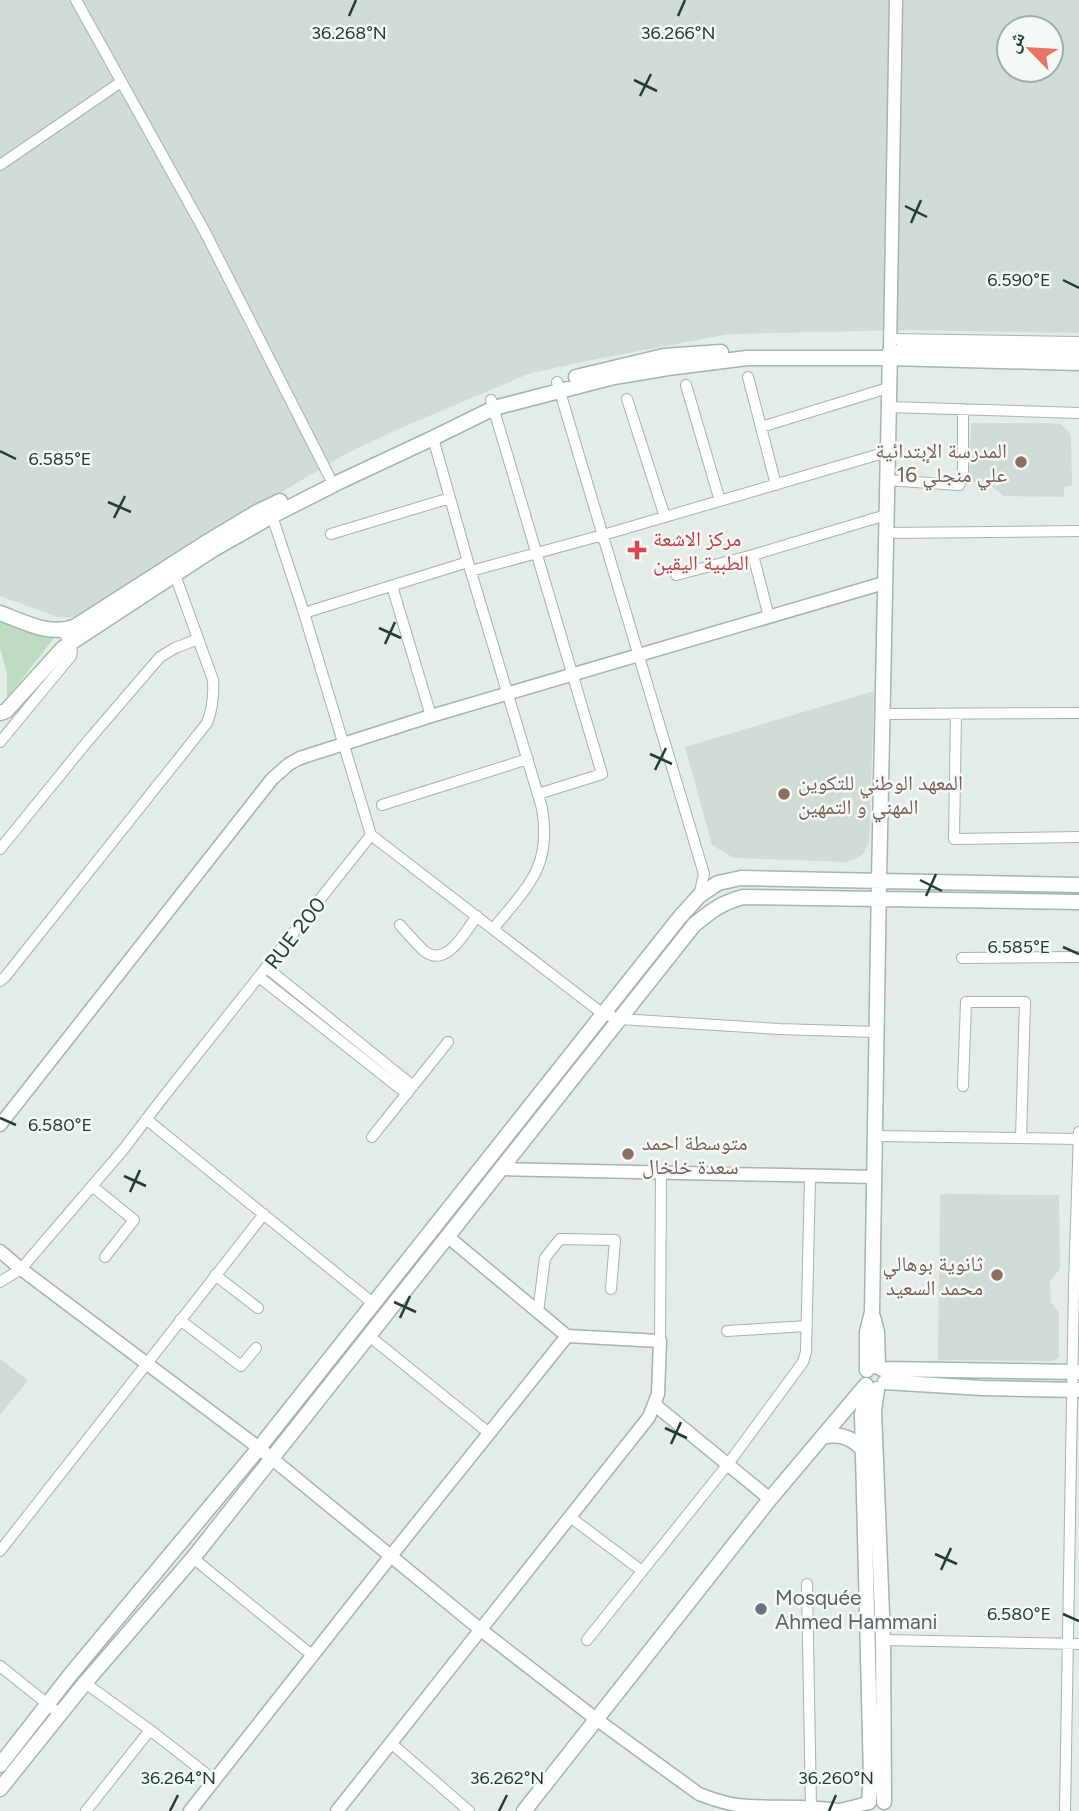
<svg xmlns="http://www.w3.org/2000/svg" width="1079" height="1811" font-family="Figtree,'Noto Naskh Arabic',sans-serif">
	<style>
		.built { fill: #d2dcd6; fill-rule: evenodd }
		.green { fill: #bedcc2 }
		.lines { fill: none; stroke-linecap: round; stroke-linejoin: round }
		.minor-casing { stroke: #a6b4ad; stroke-width: 12 }
		.tertiary-casing { stroke: #a6b4ad; stroke-width: 15 }
		.secondary-casing { stroke: #a2b7ad; stroke-width: 17 }
		.minor { stroke: #fff; stroke-width: 10 }
		.tertiary { stroke: #fff; stroke-width: 12 }
		.secondary { stroke: #fff; stroke-width: 14 }
		.ticks { fill: none; stroke: #243d33; stroke-width: 2.5 }
		.education-dot { fill: #8d6e63; stroke: #f4f9f6; stroke-width: 2.5 }
		.health-dot { fill: #e0444e; stroke: #f4f9f6; stroke-width: 2.5 }
		.worship-dot { fill: #6b7280; stroke: #f4f9f6; stroke-width: 2.5 }
		.labels { text-anchor: middle; dominant-baseline: central; stroke-width: 5; stroke-linejoin: round; paint-order: stroke }
		.education-label { font-size: 21px; fill: #785e54; stroke: #f4f9f6; text-anchor: end }
		.health-label { font-size: 21px; fill: #be3a42; stroke: #f4f9f6; text-anchor: start }
		.street-label { font-size: 21px; fill: #243d33; stroke: #f4f9f6 }
		.worship-label { font-size: 21px; fill: #5b616d; stroke: #f4f9f6; text-anchor: start }
		.ticks-label { font-size: 18px; text-anchor: middle; fill: #243d33; stroke: #f4f9f6; stroke-width: 5; stroke-linejoin: round; paint-order: stroke }
	</style>
	<rect width="100%" height="100%" fill="#e3ece7"/>
	<path class="built" d="M0,0h1079v333l-165,-3 -185,4 -148,28 -53,12 -132,56 -52,25 -141,84 -123,78h-23l-57,-21zM1009,28h42v42h-42z
		M971,423h78l11,1 5,4 4,4 2,6 1,47 -8,2v10l-60,-1 -18,-14h-17z
		M874,691l-5,151 -6,12 -8,5 -8,3 -113,-4 -22,-13 -27,-98z
		M940,1194l119,1 1,74 -10,12 1,21 8,11v45l-7,3 -114,-1z
		M0,1359l28,21 -28,35z"/>
	<path class="green" d="M0,617l52,18 2,3 -47,60v-25l-7,-25z"/>
	<g class="lines">
		<g class="minor-casing">
			<path id="minor" d="M76,0l129,232 124,244
				M0,165l121,-83
				M890,339l189,3
				M748,377l28,108
				M557,382l147,492 -5,22
				M686,385l34,116
				M627,399l38,118
				M491,400l111,374 -64,20
				M888,407l191,6
				M761,427l127,-39
				M433,438l35,124 74,246c10,59 -14,78 -49,121
				M886,480l73,5 4,-9v-67
				M885,533l194,-2
				M331,534l119,-36
				M753,555l16,62
				M471,571l132,-36 284,-83
				M676,575l77,-20 133,-40
				M392,586l39,130
				M304,613l164,-51
				M882,714l197,-1
				M956,714l-2,125 125,-2
				M0,742l71,-86c3,-10 -4,-17 -9,-26
				M382,805l146,-46
				M371,835l232,179 17,5 159,10 97,3
				M0,849l87,-107 73,-85 15,-9 23,-9
				M400,925c7,8 15,17 23,25 23,20 42,-18 54,-34
				M962,958l117,-1
				M267,968l146,118
				M259,977l148,117
				M0,981l5,-4 202,-254c6,-15 7,-27 6,-43l-38,-105
				M963,1086l3,-84h59l-4,136
				M146,1119l228,185
				M874,1136l205,3
				M372,1137l76,-95
				M92,1186l42,34 -29,37
				M215,1275l43,33
				M0,1282l21,-13 102,-119 38,-50 210,-265 -67,-222 -32,-97
				M538,1312l7,-54 15,-19 55,1 -4,49
				M180,1320l61,46 15,-18
				M727,1331l80,-5
				M368,1335l121,98
				M660,1341l1,-168
				M570,1517l72,54
				M0,1551l264,-337
				M193,1558l120,98
				M807,1584l4,223
				M587,1640l141,-176 75,-102 3,-10 4,-175
				M883,1640l196,4
				M0,1666l60,48
				M85,1683l65,47 64,50
				M391,1743l78,68
				M86,1811l64,-81
				M1065,1811l9,-527 5,-152"/>
		</g>
		<g class="tertiary-casing">
			<path id="tertiary" d="M890,349l6,-349
				M0,1125l272,-346 17,-15 11,-6 131,-42 453,-133
				M500,1169l374,8
				M0,1251l21,18 238,179 222,182 115,89 103,75c13,5 25,9 38,11 35,4 71,-1 106,6
				M655,1405l115,94
				M840,1810l28,-7
				M190,1811l200,-254 177,-221
				M337,1811l312,-394 9,-23 2,-53 -93,-5 -120,-100"/>
		</g>
		<g class="secondary-casing">
			<path id="secondary" d="M902,349l177,3
				M576,377l88,-21 57,-4
				M0,613c25,9 49,24 76,13l131,-84 50,-30 23,-11
				M0,713l6,-2 57,-63 151,-99 58,-33 67,-34 94,-44 61,-30 120,-31 54,-9 79,-10h143l189,5
				M873,1317l4,15 1,35
				M882,1369l197,3
				M867,1370v-38l5,-20 7,-431 11,-530
				M885,1382l97,6 97,2
				M867,1388l-5,27 9,361 -2,26
				M877,1389l-3,22 9,229 1,162
				M822,1437c17,-4 30,0 41,13
				M0,1765l71,-91 188,-226 421,-531 19,-21 19,-13 23,-5 338,7
				M0,1789l85,-106 108,-125 501,-633c17,-14 27,-22 49,-28l336,5
				M524,1811l246,-312 96,-114"/>
		</g>
		<use href="#minor" class="minor"/>
		<use href="#tertiary" class="tertiary"/>
		<use href="#secondary" class="secondary"/>
	</g>
	<path class="ticks" d="M349,16l7,-16M678,16l7,-16M634,80l23,11M640,96l11,-22M905,206l22,11M911,223l10,-23M1063,280l16,8M0,451l16,8M108,502l23,10M114,518l11,-22M379,628l22,10M385,644l10,-22M650,754l22,10M655,770l11,-22M920,880l22,11M926,896l10,-22M1063,947l16,7M0,1118l16,7M124,1176l22,10M130,1192l10,-22M394,1302l22,10M400,1318l10,-22M665,1428l22,10M671,1444l10,-22M935,1554l22,10M941,1570l10,-22M1063,1614l16,7M170,1811l8,-16M499,1811l8,-16M829,1811l7,-16"/>
	<g class="education-dot">
		<circle cx="1021" cy="462" r="7"/>
		<circle cx="784" cy="794" r="7"/>
		<circle cx="628" cy="1154" r="7"/>
		<circle cx="997" cy="1275" r="7"/>
	</g>
	<path class="health-dot" d="M633.5 539.5h7v7h7v7h-7v7h-7v-7h-7v-7h7z"/>
	<circle class="worship-dot" cx="761" cy="1609" r="7"/>
	<g class="labels">
		<g class="education-label">
			<text x="1007" y="450">المدرسة الإبتدائية<tspan x="1007" dy="24">علي منجلي 16</tspan></text>
			<text x="798" y="782" text-anchor="start">المعهد الوطني للتكوين<tspan x="798" dy="24">المهني و التمهين</tspan></text>
			<text x="642" y="1142" text-anchor="start">متوسطة احمد<tspan x="642" dy="24">سعدة خلخال</tspan></text>
			<text x="983" y="1263">ثانوية بوهالي<tspan x="983" dy="24">محمد السعيد</tspan></text>
		</g>
		<g class="health-label">
			<text x="653" y="538">مركز الاشعة<tspan x="653" dy="24">الطبية اليقين</tspan></text>
		</g>
		<g class="street-label">
			<text transform="translate(295 933) rotate(-52)">RUE 200</text>
		</g>
		<g class="worship-label">
			<text x="775" y="1597">Mosquée<tspan x="775" dy="24">Ahmed Hammani</tspan></text>
		</g>
	</g>
	<g class="ticks-label">
		<text x="349" y="39">36.268°N</text>
		<text x="678" y="39">36.266°N</text>
		<text x="1019" y="286">6.590°E</text>
		<text x="60" y="465">6.585°E</text>
		<text x="1019" y="953">6.585°E</text>
		<text x="60" y="1131">6.580°E</text>
		<text x="1019" y="1620">6.580°E</text>
		<text x="178" y="1784">36.264°N</text>
		<text x="507" y="1784">36.262°N</text>
		<text x="836" y="1784">36.260°N</text>
	</g>
	<g transform="translate(1030 49) rotate(295)"><circle r="33" fill="#f4f9f6" stroke="#a1aea8" stroke-width="2"/>
	<path d="M0-5L12 26L0 18L-12 26Z" fill="#ea7264"/>
	<text y="-10" font-size="19" font-weight="bold" text-anchor="middle" fill="#243d33">ش</text>
	</g>
</svg>
